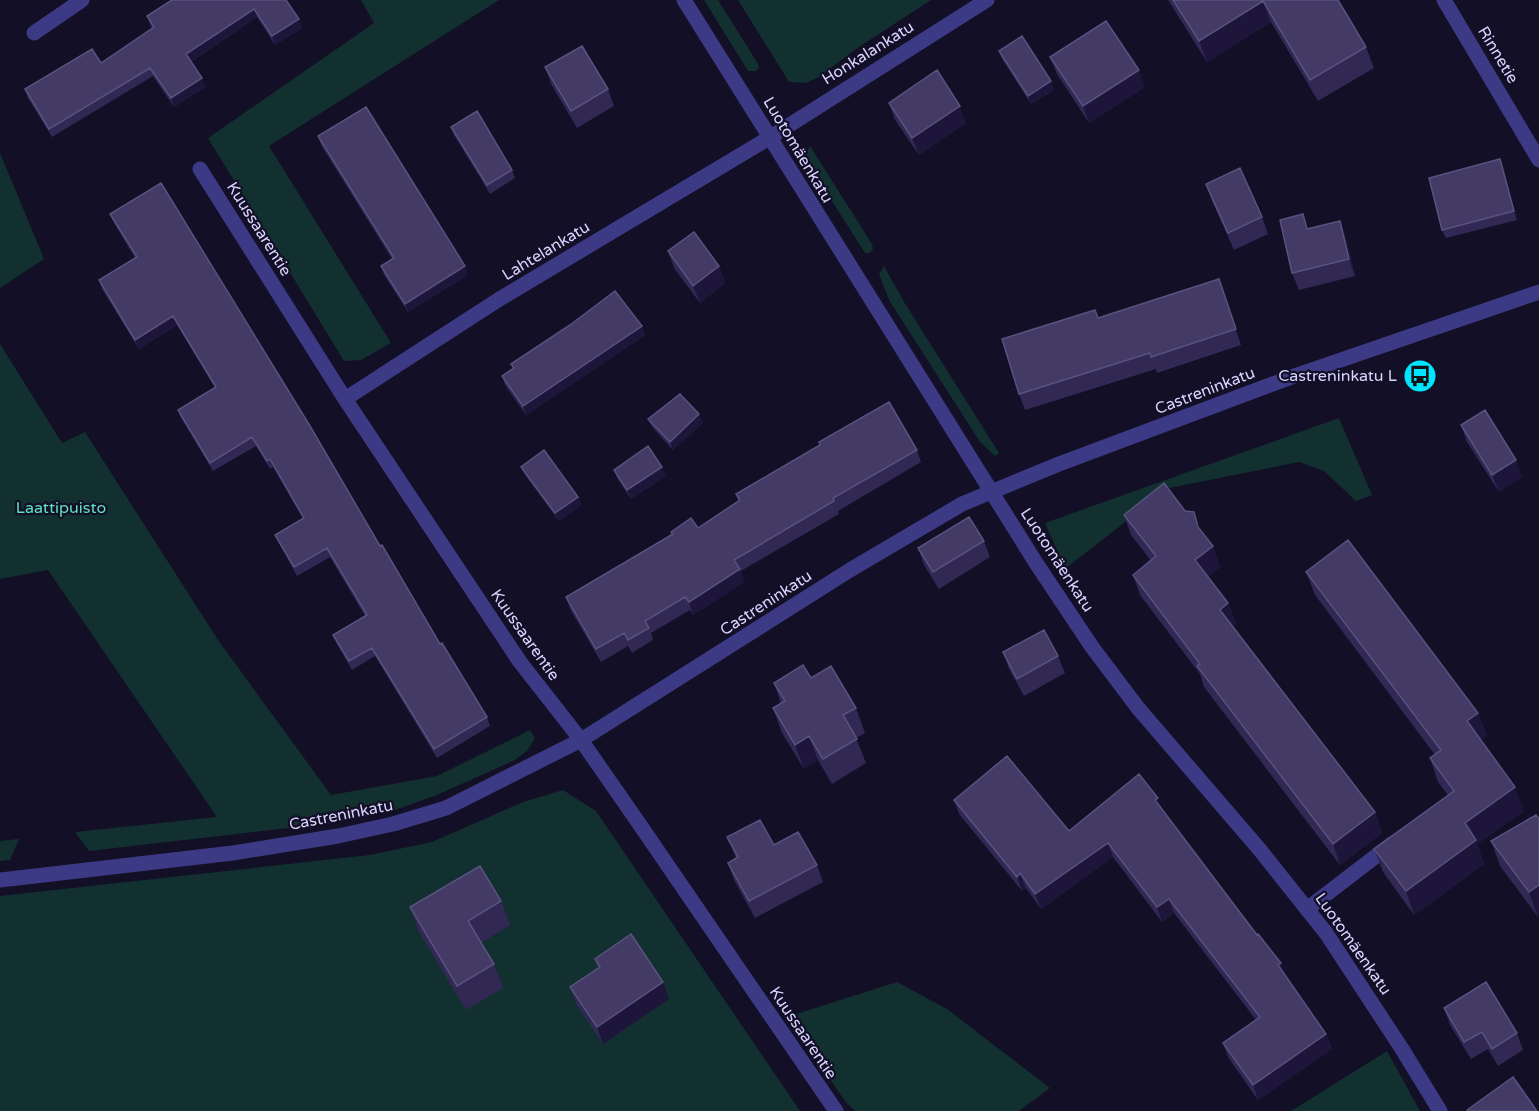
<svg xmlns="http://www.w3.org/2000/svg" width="1539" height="1111" font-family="'Varela Round',sans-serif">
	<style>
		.green { fill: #12302f }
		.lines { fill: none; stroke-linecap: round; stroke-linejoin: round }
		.service { stroke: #3d3a85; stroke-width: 15 }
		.minor { stroke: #3d3a85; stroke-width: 15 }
		.wall { fill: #312854 }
		.shaded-wall { fill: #1d163a }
		.building { fill: #433a66; stroke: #5a527e; stroke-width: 1.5 }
		.labels { text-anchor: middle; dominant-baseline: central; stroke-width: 4.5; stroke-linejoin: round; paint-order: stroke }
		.street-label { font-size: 16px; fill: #d9d4ff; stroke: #130f26 }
		.poi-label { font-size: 16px; fill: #d9d4ff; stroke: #130f26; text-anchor: end }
		.park-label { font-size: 16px; fill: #5fe0c0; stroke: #130f26 }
	</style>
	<rect width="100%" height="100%" fill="#130f26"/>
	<path class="green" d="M361,0h138l-230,146 122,197 -30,17 -17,1 -136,-223 166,-115z
		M704,0h14l39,62 2,6 -3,3h-8z
		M738,0h193l-72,47 -40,30 -13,6 -17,-1z
		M810,146l62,98 1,5 -4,4h-4l-56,-88 -3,-12z
		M0,153l44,106 -44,29z
		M884,266l20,36 95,151 -4,3 -15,-14 -91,-142 -10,-26z
		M0,344l62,99 23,-11 133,208 113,155 106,-19 93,-46 5,8 -8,13 -12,9 -78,35 -48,17 -56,11 -244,28 -14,-19 142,-15 -169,-247 -48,9z
		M1339,418l33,77 -16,6 -32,-30 -25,-9 -130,26 -104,81 -20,-46z
		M563,790l33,21 204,300h-800v-215l370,-41 62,-13 91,-40z
		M19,839l-9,21 -10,1v-20z
		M897,982l50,27 103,79 -31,23h-164l-10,-10 -58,-84z
		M1387,1051l33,60h-129z"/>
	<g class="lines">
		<path class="service" d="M1307,909l86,-66"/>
		<path class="minor" d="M684,0l352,563 56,84 46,61 122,142 66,83 76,116 38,62
			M1444,0l95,160
			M34,33l48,-33
			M200,169l145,230 175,263 61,78 57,82 198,289
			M345,399l153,-99 271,-162 218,-138
			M0,880l233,-27 105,-17 55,-12 53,-16 135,-68 269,-170 112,-66 97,-40 238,-89 242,-83"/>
	</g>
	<path class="wall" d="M286,0l13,19 3,9 -27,17 -18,-28 -66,45 14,25 -31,20 -21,-31 -101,61 -24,-39 -3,-9 76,-26 51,-34 -5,-13z
		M1168,0h170l28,47 8,21 -56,33 -47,-79 -64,40z
		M999,51l55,39 -23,14 -29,-45z
		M1050,57l95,30 -56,36 -32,-49z
		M545,67l63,22 6,17 -37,22 -26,-44z
		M889,103l77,20 -47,32 -24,-35z
		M451,127l61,43 3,8 -25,16 -36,-59z
		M318,136l150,139 -60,37 -24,-37 -3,-9 11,-7 -71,-114z
		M1503,168l14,52 -71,18 -4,-8z
		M1206,184l56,33 6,17 -34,16 -22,-49z
		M110,214l270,332 60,98 47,73 3,9 -53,32 -62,-102 -23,14 -15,-26 -4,-9 32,-19 -35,-59 -33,19 -18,-33 -4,-8 28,-16 -30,-52 -3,2 -14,-23 -43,25 -32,-53 -3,-8 37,-22 -38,-63 -38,24 -37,-60 -3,-9 36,-22 -21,-35z
		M1340,221l6,17 9,38 -56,14 -7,-17 17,-44z
		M668,251l51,15 6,17 -25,20 -26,-35z
		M1219,279l22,66 -84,28 -1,-4 -131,41 -6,-16 79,-76z
		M642,326l3,9 -119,80 -21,-30 -3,-9 11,-7 -2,-5z
		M648,419l55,4 -30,27 -21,-23z
		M1461,425l61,52 -23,15 -32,-50z
		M819,442l98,8 4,12 -83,49 1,3 -98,57 3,11 -51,33 -3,-5 -39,23 2,7 -21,13 -4,-7 -27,16 -31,-53 -4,-12 106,-62 -1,-3 27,-4 40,-27 -2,-7 84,-48z
		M521,467l57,30 3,8 -22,16 -34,-46z
		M662,467l4,9 -35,23 -14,-21 -3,-8z
		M1124,515l77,16 12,15 7,21 -12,10 20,26 8,21 -3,2 142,186 7,21 -42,32 -136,-178 -4,-13 -60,-79 -7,-20 18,-14 -20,-26z
		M984,541l6,16 -51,32 -15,-24 -6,-17z
		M1306,572l172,141 9,23 -6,4 43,71 -47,33 7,20 -70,51 -31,-43 -9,-23 74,-54 -10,-13 -8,-24 5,-3 -120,-160z
		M1003,652l55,4 7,17 -41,23 -15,-27z
		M811,678l45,30 9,25 -9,5 10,25 -34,21 -14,-24 -14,9 -22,-36 -9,-25 8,-4 -7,-21z
		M954,800l115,31 93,-22 123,167 41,58 6,15 -74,51 -30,-43 -5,-14 33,-23 -82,-107 -12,9 -49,-65 -72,52 -15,-21 -4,3 -63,-77z
		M1539,819v97l-1,1 -38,-51 -9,-25z
		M727,837l47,8 43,20 6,17 -68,36 -21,-38 -6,-17 8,-5z
		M501,901l9,24 -29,18 13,21 9,24 -37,22 -47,-78 -9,-25z
		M595,959l68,23 6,17 -66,45 -27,-40 -6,-17 28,-19z
		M1444,1008l73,25 6,17 -25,16 -10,-17 -17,10 -21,-34z"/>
	<path class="shaded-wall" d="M1263,1l8,21 -64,40 -8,-21z
		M254,9l3,8 -68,46 -3,-9z
		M299,19l3,9 -27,17 -3,-9z
		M1139,70l6,17 -56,36 -6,-17z
		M202,78l3,9 -31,20 -3,-9z
		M1051,81l3,9 -23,14 -3,-8z
		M960,106l6,17 -47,32 -7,-17z
		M1500,159l3,9 14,52 -3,-9z
		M1340,221l6,17 9,38 -6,-17z
		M465,266l3,9 -60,37 -3,-8z
		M719,266l6,17 -25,20 -7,-17z
		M173,316l4,9 -38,24 -4,-9z
		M642,326l3,9 -119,80 -3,-9z
		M699,414l4,9 -30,27 -3,-8z
		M1516,460l6,17 -23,15 -7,-17z
		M662,467l4,9 -35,23 -4,-9z
		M578,497l3,8 -22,16 -4,-8z
		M1213,546l7,21 -17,14 -8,-21z
		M740,569l4,13 -51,33 -4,-13z
		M1228,603l8,21 -8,6 -8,-20z
		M1478,713l9,23 -12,9 -8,-24z
		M809,736l9,24 -14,9 -9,-24z
		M1515,787l9,24 -47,33 7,20 -70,51 -8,-24 59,-68z
		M1158,798l5,14 -8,-12z
		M1375,812l7,21 -42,32 -7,-21z
		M1108,843l5,14 -72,52 -6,-15z
		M1020,873l6,15 -4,3 -5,-14z
		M1539,885v31l-1,1 -9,-25z
		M1169,899l5,14 -12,9 -5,-15z
		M1281,963l5,15 -8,-13z
		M663,982l6,17 -66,45 -6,-17z
		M1326,1034l6,15 -74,51 -5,-15z"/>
	<path class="building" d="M172,0h114l13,19 -27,17 -18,-27 -68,45 16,24 -31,20 -21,-30 -101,61 -24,-40 67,-40 9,14 53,-36 -7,-11z
		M1173,0h165l28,47 -56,33 -47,-79 -64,40z
		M1106,21l33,49 -56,36 -33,-49z
		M1022,36l29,45 -23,15 -29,-45z
		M582,46l26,43 -37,22 -26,-44z
		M937,70l23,36 -48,32 -23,-35z
		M366,107l99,159 -60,38 -24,-38 13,-8 -76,-122z
		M477,111l35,59 -25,15 -36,-58z
		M1500,159l14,52 -72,19 -13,-52z
		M1240,168l22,49 -34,16 -22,-49z
		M161,183l149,243 70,120 2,-1 58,99 2,-1 45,74 -53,32 -62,-101 -23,13 -16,-26 34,-20 -40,-67 -33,19 -19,-32 29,-17 -34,-59 -3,2 -15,-24 -42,26 -32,-53 38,-23 -43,-71 -38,24 -36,-60 38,-23 -27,-43z
		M1303,214l4,15 33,-8 9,38 -57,14 -12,-53z
		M694,232l25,34 -26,20 -25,-35z
		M1219,279l17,50 -85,28 -1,-4 -131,41 -17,-55 93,-29 3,8z
		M615,291l27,35 -119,80 -21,-30 12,-8 -3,-4 59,-39z
		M680,394l19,20 -29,28 -22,-23z
		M889,402l28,48 -84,48 1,3 -100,59 6,9 -51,33 -4,-5 -40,24 4,7 -21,12 -4,-7 -28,16 -30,-52 107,-63 -2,-2 20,-14 7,10 42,-28 -4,-6 84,-49 -1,-3z
		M1485,410l31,50 -24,15 -31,-50z
		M648,446l14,21 -35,23 -13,-20z
		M544,450l34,47 -23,16 -34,-46z
		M1164,483l21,28 9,1 4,15 15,19 -18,14 33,43 -8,7 155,202 -42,32 -136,-178 3,-2 -67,-89 23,-19 -32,-41z
		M969,517l15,24 -51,31 -15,-24z
		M1348,540l130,173 -11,8 48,66 -50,36 11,17 -70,51 -32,-42 80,-58 -24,-33 11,-8 -135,-178z
		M1044,630l14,26 -41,23 -14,-27z
		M803,665l8,13 20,-12 25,42 -13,7 14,24 -34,20 -14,-23 -14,9 -22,-37 12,-7 -11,-18z
		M1007,756l62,75 70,-57 19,24 -3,2 102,135 1,-1 23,29 -3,2 48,69 -73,51 -30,-42 37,-26 -91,-118 -12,8 -49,-64 -73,51 -15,-21 -3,4 -63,-77z
		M1536,815l3,4v66l-10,7 -38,-51z
		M760,820l14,25 24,-13 19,33 -68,36 -21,-38 10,-6 -11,-20z
		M480,866l21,35 -33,20 26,43 -37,22 -47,-79z
		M631,934l32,48 -66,45 -27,-40 30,-20 -5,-8z
		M1486,982l31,51 -25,16 -10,-17 -18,10 -20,-34z
		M1513,1077l24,34h-69l-1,-1z"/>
	<defs>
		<g id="bus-disc" transform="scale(1.725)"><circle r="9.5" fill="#00e5ff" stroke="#130f26"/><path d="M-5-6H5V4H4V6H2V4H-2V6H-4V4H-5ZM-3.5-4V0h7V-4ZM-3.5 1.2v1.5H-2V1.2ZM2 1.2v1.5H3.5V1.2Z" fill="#111"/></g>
	</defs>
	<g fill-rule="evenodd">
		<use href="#bus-disc" x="1420" y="376"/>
	</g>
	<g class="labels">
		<g class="street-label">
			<text transform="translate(868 53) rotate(-32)">Honkalankatu</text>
			<text transform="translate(1498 55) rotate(59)">Rinnetie</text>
			<text transform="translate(798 150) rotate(59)">Luotomäenkatu</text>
			<text transform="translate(259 229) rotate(58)">Kuussaarentie</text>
			<text transform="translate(546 251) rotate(-31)">Lahtelankatu</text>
			<text transform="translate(1205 391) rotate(-21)">Castreninkatu</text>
			<text transform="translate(1057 560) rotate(57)">Luotomäenkatu</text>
			<text transform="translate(766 603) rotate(-33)">Castreninkatu</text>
			<text transform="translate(525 635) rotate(55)">Kuussaarentie</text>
			<text transform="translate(341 815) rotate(-11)">Castreninkatu</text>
			<text transform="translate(1353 944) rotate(55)">Luotomäenkatu</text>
			<text transform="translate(803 1033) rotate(56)">Kuussaarentie</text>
		</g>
		<g class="poi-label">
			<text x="1397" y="376">Castreninkatu L</text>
		</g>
		<g class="park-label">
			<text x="61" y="508">Laattipuisto</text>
		</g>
	</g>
</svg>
